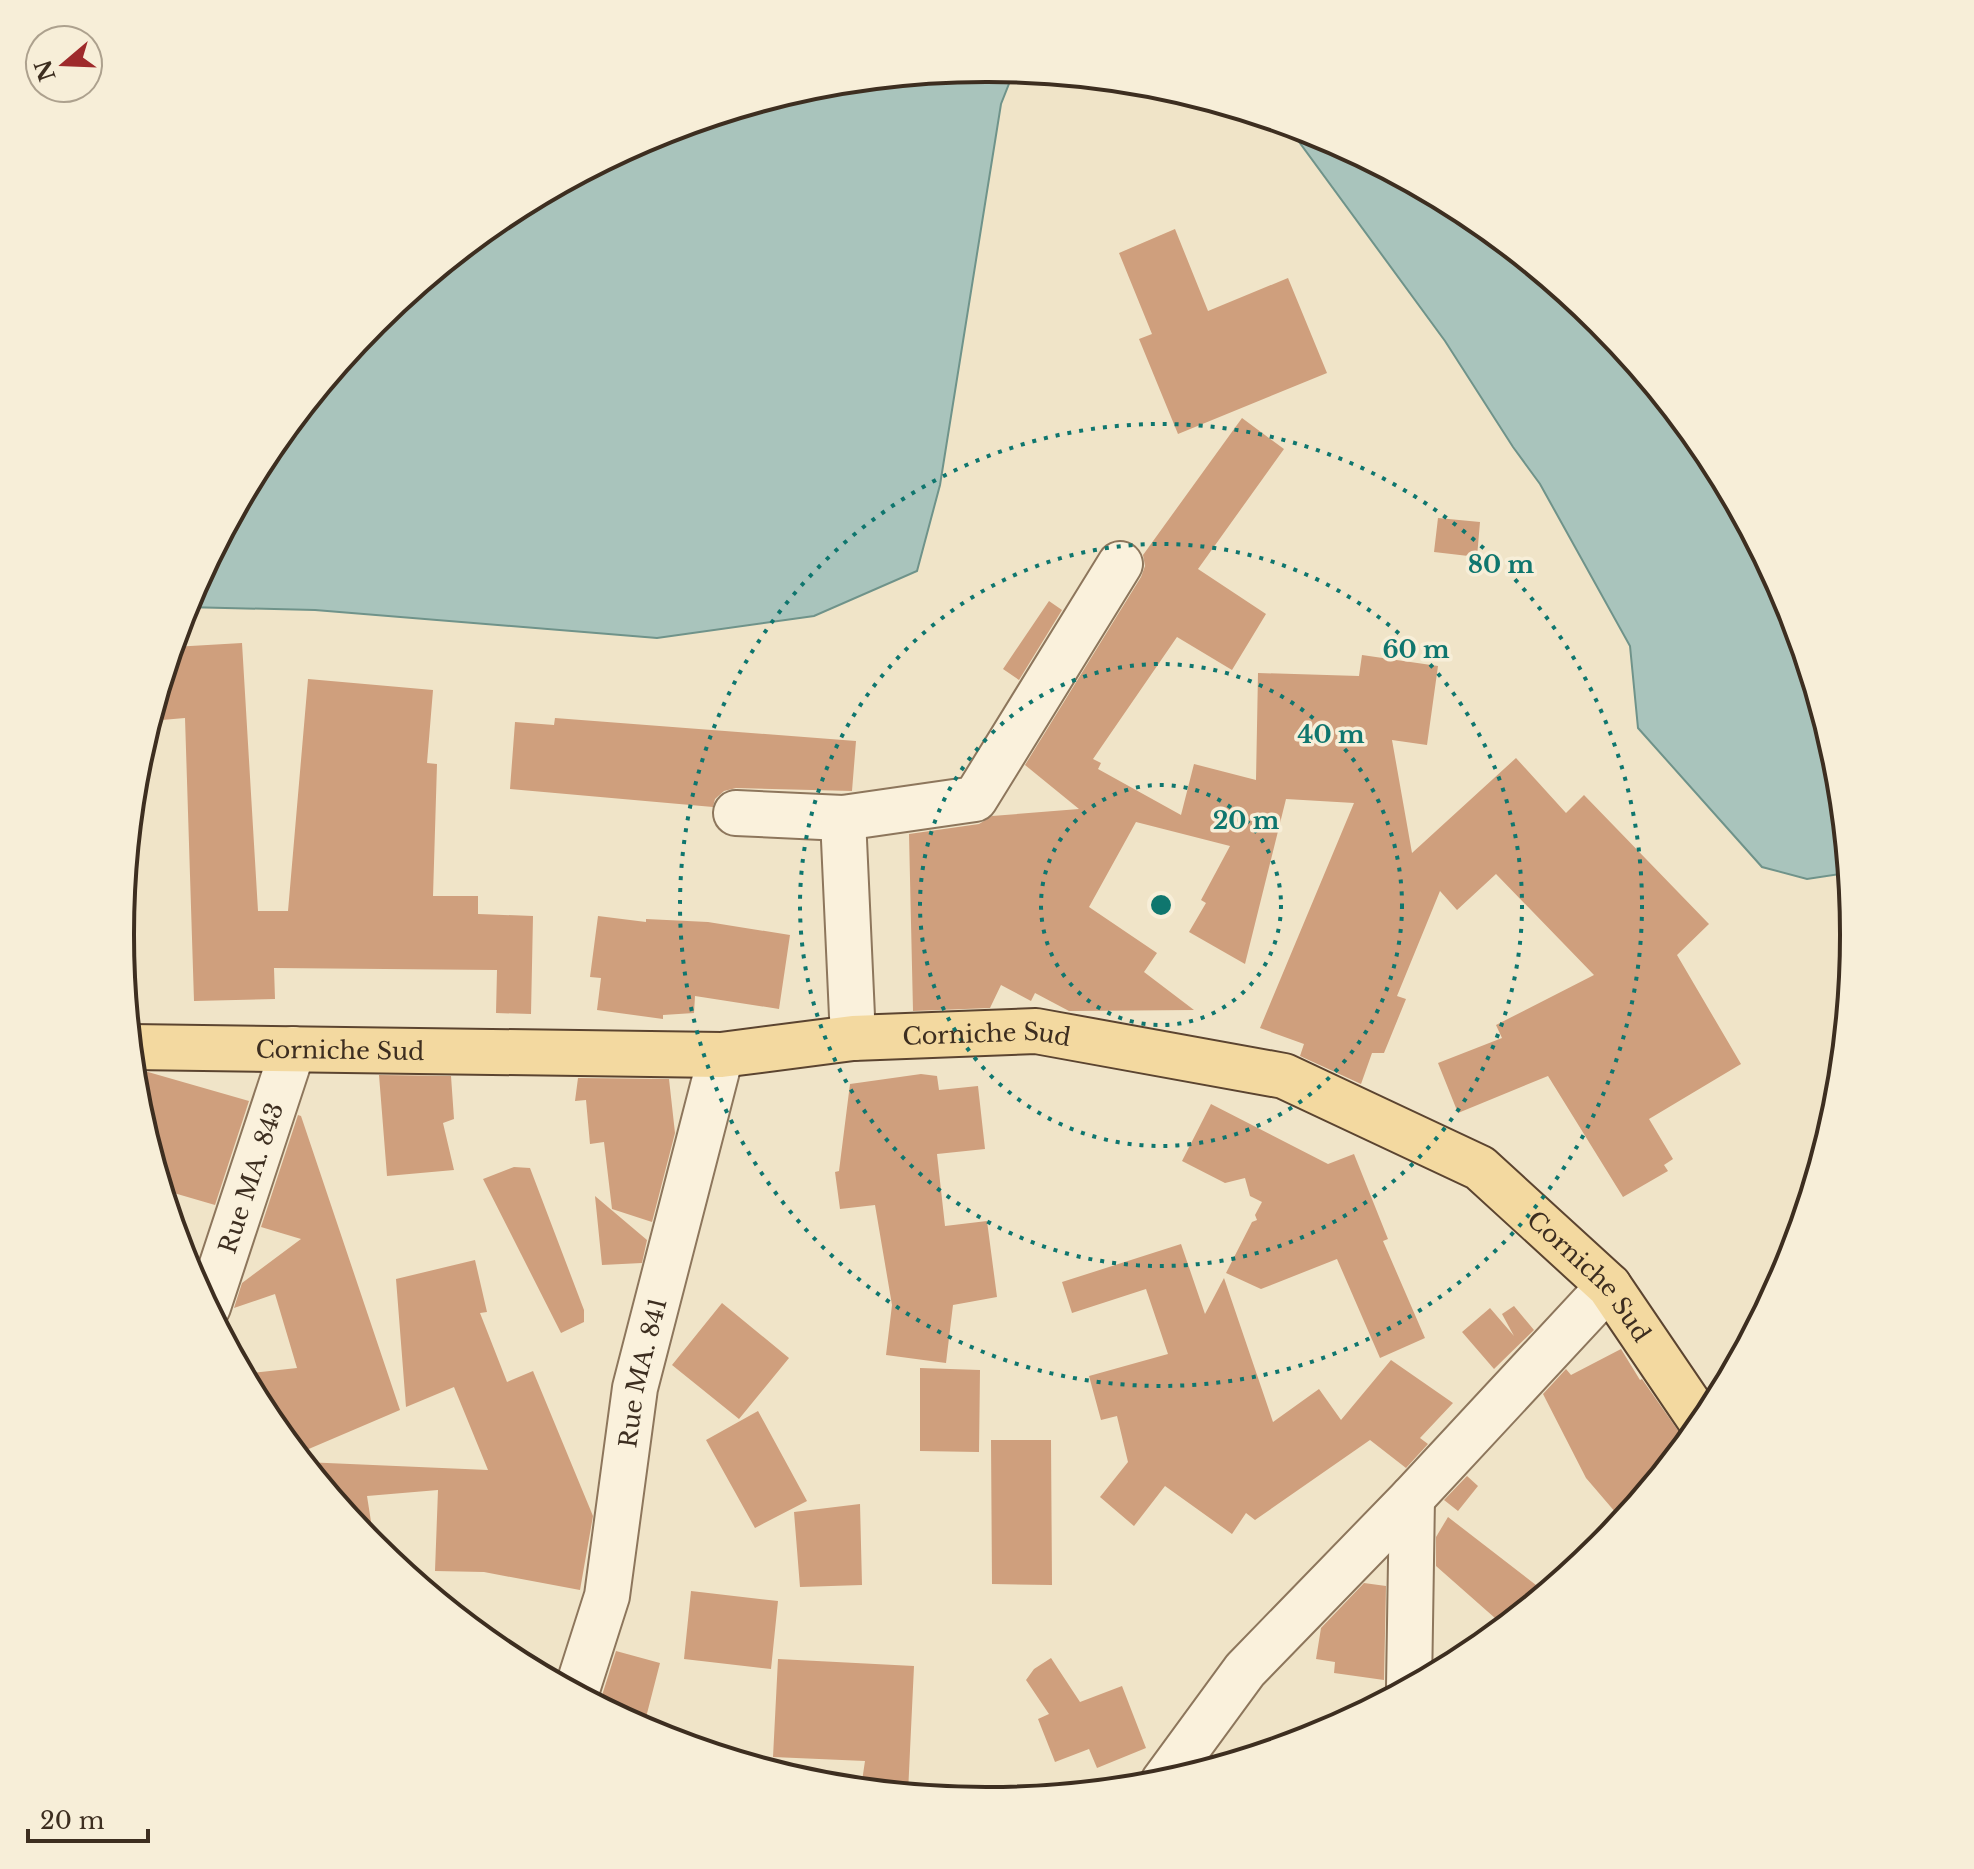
<svg xmlns="http://www.w3.org/2000/svg" width="1974" height="1869" font-family="'Libre Baskerville',serif">
	<style>
		.water { fill: #a9c4bc; stroke: #6f938a; stroke-width: 2 }
		.building { fill: #cf9f7d }
		.lines { fill: none; stroke-linecap: round; stroke-linejoin: round }
		.minor-casing { stroke: #8d765c; stroke-width: 48 }
		.major-casing { stroke: #5b4430; stroke-width: 48 }
		.minor { stroke: #faf1dc; stroke-width: 44 }
		.major { stroke: #f3d9a0; stroke-width: 44 }
		.ring { fill: none; stroke: #0f766e; stroke-width: 4; stroke-dasharray: 4 8 }
		.labels { text-anchor: middle; dominant-baseline: central; stroke-width: 7; stroke-linejoin: round; paint-order: stroke }
		.street-label { font-size: 24px; fill: #3d2e20; stroke: #f7eed8 }
		.rim { fill: none; stroke: #3d2e20; stroke-width: 4 }
		.centre { fill: #0f766e; stroke: #f7eed8; stroke-width: 4 }
		.ring-label { font-size: 24px; text-anchor: middle; font-weight: bold; fill: #0f766e; stroke: #f7eed8; stroke-width: 7; stroke-linejoin: round; paint-order: stroke }
	</style>
	<rect width="100%" height="100%" fill="#f0e4c8"/>
	<path class="water" d="M987,68l27,3 -13,33 -61,381 -23,86 -103,45 -157,22 -342,-28 -130,-3 82,-154 108,-132 131,-107 150,-80 162,-49z
		M1286,124l33,10 150,80 131,108 108,131 80,150 49,163 10,107 -40,6 -45,-12 -124,-139 -8,-82 -90,-162 -27,-37 -68,-106z"/>
	<path class="building" d="M1175,229l33,82 80,-33 39,95 -149,61 -39,-95 13,-5 -33,-81z
		M1242,418l42,31 -86,120 68,45 -34,56 -55,-33 -84,122 8,4 -3,6 83,46 13,-51 62,16 2,-107 101,3 3,-21 76,11 -11,79 -35,-5 20,113 104,-95 50,55 18,-18 125,129 -32,31 64,109 -92,55 24,40 -9,6 4,6 -45,26 -75,-121 -90,37 -20,-50 64,-25 -6,-13 98,-50 -98,-101 -39,36 -17,-19 -43,105 9,3 -22,54h-12l-11,31 -61,-28 4,-12 -44,-16 94,-225 -68,-4 -41,165 -56,-32 17,-29 -5,-3 29,-54 -94,-24 -47,85 68,46 -13,19 50,38 -125,1 -34,-18 -4,8 -30,-16 -11,23 -77,3 -4,-177 70,-10 13,-8 87,-7 -54,-44 116,-188 4,-11 -2,-11z
		M1438,518l42,4 -3,35 -43,-5z
		M1049,601l13,9 -43,70 -16,-11z
		M242,643l16,268h30l20,-232 125,11 -6,73 10,1 -4,132h45v18l55,2 -2,98 -35,-1 1,-43 -223,-2 1,31 -81,2 -9,-283 -35,3 23,-74z
		M555,718l301,23 -4,50 -116,-3 -12,3 -9,8 -2,8 -203,-18 5,-67 39,3z
		M598,916l48,6v-3l62,3 82,13 -11,74 -84,-13 -1,17 -31,2v4l-66,-9 4,-32 -11,-1z
		M134,1072h14l101,29 -34,104 -48,-14 -5,-6 -25,-82z
		M921,1074l16,2 2,14 39,-4 7,63 -48,5 8,72 42,-5 10,76 -44,8 -7,58 -60,-8 6,-50 -17,-100 -35,4 -5,-37 4,-1 11,-87z
		M379,1075l72,1 3,43 -11,4 11,47 -67,6z
		M578,1078l91,1 6,54 -23,89 -40,-13 -8,-67 -14,2 -4,-44 -11,1z
		M1211,1104l117,60 26,-10 34,85 -5,2 42,97 -45,20 -43,-99 -76,30 -35,-16 26,-51 5,-2 -2,-5 7,-13 -12,-6 -5,-18 -20,5 -43,-22z
		M298,1115l3,1 99,294 -103,44 -31,-38 -22,-42 53,-6 -22,-74 -41,14 8,-25 59,-44 -40,-12z
		M514,1167l16,1 54,142v12l-23,11 -78,-154z
		M595,1196l52,44 -5,23 -40,2z
		M1181,1244l24,70 19,-36 49,144 46,-33 22,31 50,-60 62,43 -33,35 8,6 -22,24 -36,-28 -115,80 -9,-7 -14,21 -67,-48 -31,40 -34,-29 28,-35 -11,-46 -16,4 -12,-44 79,-22 -22,-65 -74,24 -10,-31z
		M475,1260l12,52 -7,1 27,69 26,-11 60,145 -13,74 -96,-18 -49,-1 3,-81 -71,6 8,51 -71,-85 184,8 -34,-83 -48,20 -10,-128z
		M722,1303l67,55 -50,61 -67,-54z
		M1514,1306l20,24 -40,39 -32,-37 28,-24 24,28 -12,-22z
		M1621,1349l19,31 2,-1 44,63 -64,78 -36,-42 -43,-84 23,-25 5,6z
		M920,1368l60,2 -1,82 -59,-1z
		M758,1411l49,90 -52,27 -49,-88z
		M991,1440h60l1,145 -60,-1z
		M1467,1476l11,10 -20,25 -14,-11z
		M860,1504l2,81 -62,2 -6,-75z
		M1448,1517l97,75 -41,34 -68,-60v-29z
		M1364,1583l22,3 -2,94 -50,-7 1,-11 -19,-3 5,-31z
		M691,1591l87,10 -7,68 -87,-10z
		M616,1651l44,12 -17,66 -44,-24z
		M1051,1658l29,44 42,-16 24,62 -49,20 -8,-19 -34,13 -17,-43 11,-5 -23,-34 8,-11z
		M778,1659l136,7 -6,127 -47,-5 4,-27 -92,-4z"/>
	<g class="lines">
		<g class="minor-casing">
			<g id="minor">
				<path d="M736,813l107,5 132,-19 145,-235"/>
				<path d="M843,818l10,220"/>
				<path id="s1" d="M208,1307l85,-258"/>
				<path d="M1409,1687l3,-189"/>
				<path id="s2" d="M576,1693l31,-97 28,-208 86,-333"/>
				<path d="M1163,1782l82,-112 167,-172 197,-212"/>
			</g>
		</g>
		<g class="major-casing">
			<g id="major">
				<path id="s3" d="M132,1047l589,8 132,-17 183,-7 248,45 196,92 129,118 93,137"/>
			</g>
		</g>
		<use href="#minor" class="minor"/>
		<use href="#major" class="major"/>
	</g>
	<g class="ring">
		<circle cx="1161" cy="905" r="120"/>
		<circle cx="1161" cy="905" r="241"/>
		<circle cx="1161" cy="905" r="361"/>
		<circle cx="1161" cy="905" r="481"/>
	</g>
	<g class="labels">
		<g class="street-label">
			<text stroke="none"><textPath href="#s3" startOffset="856">Corniche Sud</textPath></text>
			<text stroke="none"><textPath href="#s3" startOffset="208">Corniche Sud</textPath></text>
			<text stroke="none"><textPath href="#s1" startOffset="136">Rue MA. 843</textPath></text>
			<text stroke="none"><textPath href="#s3" startOffset="1528">Corniche Sud</textPath></text>
			<text stroke="none"><textPath href="#s2" startOffset="328">Rue MA. 841</textPath></text>
		</g>
	</g>
	<path d="M0 0H1974V1869H0ZM986 82H988A852 852 0 0 1 1840 934V935A852 852 0 0 1 988 1787H986A852 852 0 0 1 134 935V934A852 852 0 0 1 986 82Z" fill="#f7eed8" fill-rule="evenodd"/>
	<path class="rim" d="M986 82H988A852 852 0 0 1 1840 934V935A852 852 0 0 1 988 1787H986A852 852 0 0 1 134 935V934A852 852 0 0 1 986 82Z"/>
	<circle cx="1161" cy="905" r="12" class="centre"/>
	<g class="ring-label">
		<text x="1501" y="573">80 m</text>
		<text x="1416" y="658">60 m</text>
		<text x="1331" y="743">40 m</text>
		<text x="1246" y="829">20 m</text>
	</g>
	<g transform="translate(64 64) rotate(251)"><circle r="38" fill="#f7eed8" stroke="#ada18e" stroke-width="2"/>
	<path d="M0-6L14 30L0 20L-14 30Z" fill="#9e2a2b"/>
	<text y="-12" font-size="22" font-weight="bold" text-anchor="middle" fill="#3d2e20">N</text>
	</g>
	<path d="M28 1829v12h120v-12" fill="none" stroke="#3d2e20" stroke-width="4"/>
	<text x="40" y="1829" font-size="24" fill="#3d2e20" stroke="#f7eed8" stroke-width="6" paint-order="stroke">20 m</text>
</svg>
